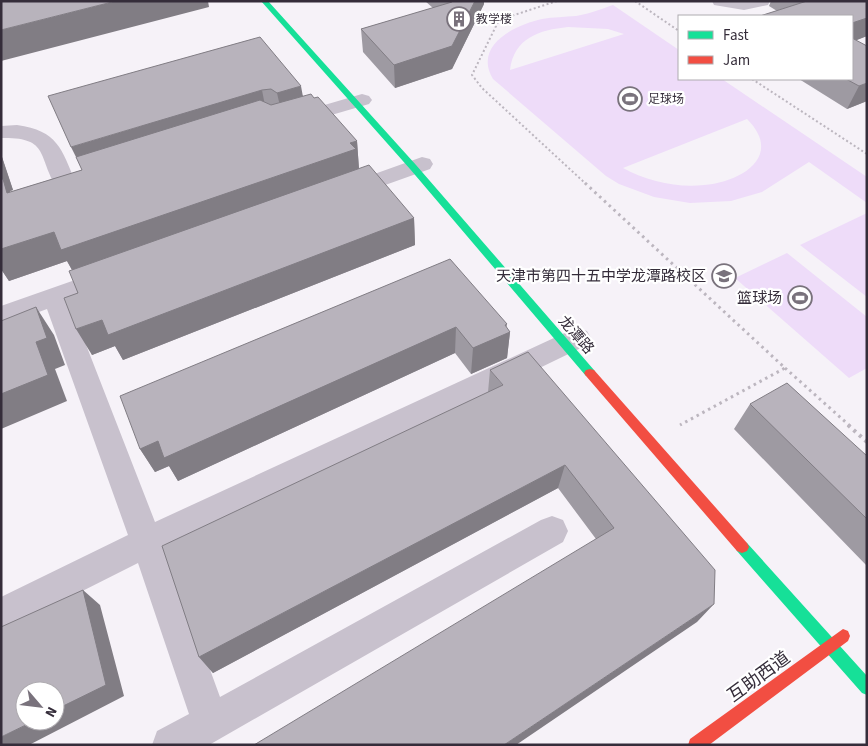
<svg xmlns="http://www.w3.org/2000/svg" width="868" height="746" font-family="'Source Sans 3','Noto Sans SC',sans-serif">
	<style>
		.green { fill: #eedcf9; fill-rule: evenodd }
		.lines { fill: none; stroke-linecap: round; stroke-linejoin: round }
		.path-far2 { stroke: #bcb6bf; stroke-width: 2; stroke-dasharray: 2 2.5; stroke-linecap: butt }
		.path-far1 { stroke: #bcb6bf; stroke-width: 3; stroke-dasharray: 2.5 4; stroke-linecap: butt }
		.path { stroke: #bcb6bf; stroke-width: 4; stroke-dasharray: 3 4.5; stroke-linecap: butt }
		.street { fill: #c8c1cd; fill-rule: evenodd }
		.fast { fill: #16e098; fill-rule: evenodd }
		.jam { fill: #f24e42; fill-rule: evenodd }
		.wall { fill: #9e9aa2 }
		.shaded-wall { fill: #817d84 }
		.building { fill: #b8b3bc; stroke: #817d84 }
		.labels { text-anchor: middle; dominant-baseline: central; stroke-width: 4.5; stroke-linejoin: round; paint-order: stroke }
		.far-poi-label { font-size: 12px; fill: #352d3a; stroke: #fff; text-anchor: start }
		.poi-label { font-size: 15px; fill: #352d3a; stroke: #fff; text-anchor: end }
		.street-label { font-size: 15px; fill: #352d3a; stroke: #fff }
		.near-street-label { font-size: 18px; fill: #352d3a; stroke: #fff }
	</style>
	<rect width="100%" height="100%" fill="#f6f2f8"/>
	<path class="green" d="M613,5l66,45v29h43l145,98v26l-58,-41 -47,30 -31,9 -41,2 -36,-6 -35,-13 -13,-8 -113,-97c-20,-33 21,-54 49,-60 11,-2 23,-2 34,-3 13,-2 25,-7 37,-11zM568,27l40,2 16,5 -114,36c4,-32 29,-40 58,-43zM747,119c37,37 -6,63 -43,66 -27,3 -57,-4 -81,-17z
		M867,213v84l-67,-52z
		M787,253l80,64v51l-18,10 -114,-100z"/>
	<g class="lines">
		<path class="path-far2" d="M557,1l-58,19 -27,55 10,13 104,96
			M635,1l44,30
			M752,79l115,75"/>
		<path class="path-far1" d="M585,183l200,185 -105,57
			M785,368l65,58"/>
		<path class="path" d="M848,425l19,17"/>
		<path class="street" d="M712,1h58l-2,4 -24,5 -30,-5z
			M362,94l7,2 3,4 -3,4 -75,22 -7,-2 -3,-4 3,-4z
			M17,125c41,6 44,23 59,58l-3,5 -8,2 -8,-2c-20,-32 -7,-51 -56,-50v-12z
			M422,157l8,2 3,5 -3,5 -84,30 -8,-2 -3,-5 3,-5z
			M112,267l9,3 3,6 -3,6 -52,19 86,221 414,-191 9,-3 9,3 4,7 -4,7 -421,204 54,148 321,-177 11,-4 11,4 5,11 -5,11 -354,203h-57l5,-14 32,-17 -51,-151 -137,69v-35l127,-62 -81,-226 -46,17v-20z"/>
		<path class="fast" d="M261,1h7l148,164 178,205 2,3 -2,3h-8l-176,-207z
			M742,541l5,2 120,133v19l-5,-2 -125,-142 -2,-4 2,-4z"/>
		<path class="jam" d="M590,369l4,1 153,173 2,4 -2,4 -5,2 -5,-2 -151,-175 -2,-3 2,-3z
			M843,629l5,2 2,5 -2,5 -139,104h-21l2,-6z"/>
	</g>
	<path class="wall" d="M425,1h59v3l-32,65 -57,19 -32,-36 -2,-23 72,-21z
		M771,1h96v35l-11,4 11,61 -20,8 -48,-30h53l-75,-68 -8,-5z
		M260,37l43,59 11,2 43,43 2,28 55,49 1,27 -292,115 -8,-14 -23,9 -20,-85 -5,-9 -58,20 -8,-12v-115l12,36 -3,1v1l72,-22z
		M450,259l60,73 -3,26 -36,16 -16,-21 -277,128 -9,-15 -14,6 -15,-23z
		M490,370l207,252 -101,-83 -38,-51 -345,185 -14,-16 289,-265z
		M750,404l117,52v110l-133,-137z"/>
	<path class="shaded-wall" d="M116,1h92l1,6 -208,54v-31z
		M475,1h9v3l-32,65 -57,19 -1,-23z
		M867,18v18l-15,6v-19z
		M867,83v18l-20,8 12,-23z
		M301,86l4,22 -23,7 -5,-22z
		M262,90l4,21 -184,58 -11,-22z
		M357,141l2,28 -283,108 -9,-16 -58,20 -8,-12v-20l53,-17z
		M1,154l12,36 -3,1 9,16 -18,-13z
		M414,218l1,27 -292,115 -8,-14 -23,9 -16,-26 26,-9z
		M36,307l18,28 11,30 -10,4 12,32 -66,28v-35z
		M507,324l-2,10 5,-2 -3,26 -36,16 2,-26z
		M456,327l-1,26 -277,128 -9,-15 -14,6 -15,-23 18,-8z
		M565,465l-7,23 -345,185 -14,-16z
		M83,590l17,15 24,91 -95,49h-28v-8l33,-16h21v-11z
		M714,604l-17,18 -181,123h-12z"/>
	<path class="building" d="M1,1h115l-115,29z
		M451,1h24l-23,45 -58,19 -33,-36 91,-27z
		M807,1h60v17l-15,5v-7h-92z
		M260,37l41,49 -24,7 -6,-4 -9,1 -191,57 -23,-51z
		M852,38l15,8v37l-8,3 -13,-7h6z
		M311,94l3,4 4,-1 39,44 -7,2 6,6 -295,101 -7,-18 -53,17v-70h2l4,14 75,-23 -6,-13 184,-57 11,5z
		M369,165l45,53 -306,117 -6,-15 -26,9 -12,-31 14,-5 -9,-22z
		M450,259l57,65 -2,1 5,7 -37,16 -17,-21 -292,131 -6,-17 -18,8 -20,-53z
		M36,307l11,31 -11,4 12,33 -47,19v-73z
		M528,352l187,218 -1,34 -210,141h-250l360,-217 -49,-63 -366,192 -37,-111 341,-161 -13,-15z
		M787,383l80,73v63l-117,-115z
		M83,590l23,95 -51,25v-19h-30v30h9l-33,16v-110z"/>
	<defs>
		<g id="building-ring" transform="scale(1.25)"><circle r="9.5" fill="#fff" stroke="#79727c" stroke-width="1.5"/><path d="M-4-6H4V6H1V3H-1V6H-4ZM-2.5-4.3h1.7v1.8h-1.7ZM.8-4.3h1.7v1.8H.8ZM-2.5-1h1.7V.8h-1.7ZM.8-1h1.7V.8H.8Z" fill="#79727c"/></g>
		<g id="stadium-ring" transform="scale(1.25)"><circle r="9.5" fill="#fff" stroke="#79727c" stroke-width="1.5"/><path d="M0-5a6.5 5 0 1 0 0 10a6.5 5 0 1 0 0-10ZM-3.5-1.8h7v3.6h-7Z" fill="#79727c"/></g>
		<g id="school-ring" transform="scale(1.25)"><circle r="9.5" fill="#fff" stroke="#79727c" stroke-width="1.5"/><path d="M0-5L7-2L0 1L-7-2ZM-4 1L0 2.5L4 1V4Q0 6-4 4Z" fill="#79727c"/></g>
	</defs>
	<g fill-rule="evenodd">
		<use href="#building-ring" x="459" y="19"/>
		<use href="#stadium-ring" x="630" y="99"/>
		<use href="#school-ring" x="724" y="276"/>
		<use href="#stadium-ring" x="800" y="298"/>
	</g>
	<g class="labels">
		<g class="far-poi-label">
			<text x="476" y="19">教学楼</text>
			<text x="648" y="99">足球场</text>
		</g>
		<g class="poi-label">
			<text x="706" y="276">天津市第四十五中学龙潭路校区</text>
			<text x="782" y="298">篮球场</text>
		</g>
		<g class="street-label">
			<text transform="translate(576 335) rotate(49)">龙潭路</text>
		</g>
		<g class="near-street-label">
			<text transform="translate(759 677) rotate(-36)">互助西道</text>
		</g>
	</g>
	<rect width="868" height="746" fill="none" stroke="#352d3a" stroke-width="5"/>
	<rect x="678" y="15" width="175" height="65" fill="#ffffff" stroke="#aeabb0"/>
	<rect x="688" y="31" width="25" height="8" fill="#16e098" stroke="#aeabb0"/>
	<text x="723" y="40" font-size="15" fill="#352d3a">Fast</text>
	<rect x="688" y="56" width="25" height="8" fill="#f24e42" stroke="#aeabb0"/>
	<text x="723" y="65" font-size="15" fill="#352d3a">Jam</text>
	<g transform="translate(40 706) rotate(118)"><circle r="24" fill="#ffffff" stroke="#aeabb0"/>
	<path d="M0-4L9 19L0 12L-9 19Z" fill="#79727c"/>
	<text y="-8" font-size="14" font-weight="bold" text-anchor="middle" fill="#352d3a">N</text>
	</g>
</svg>
